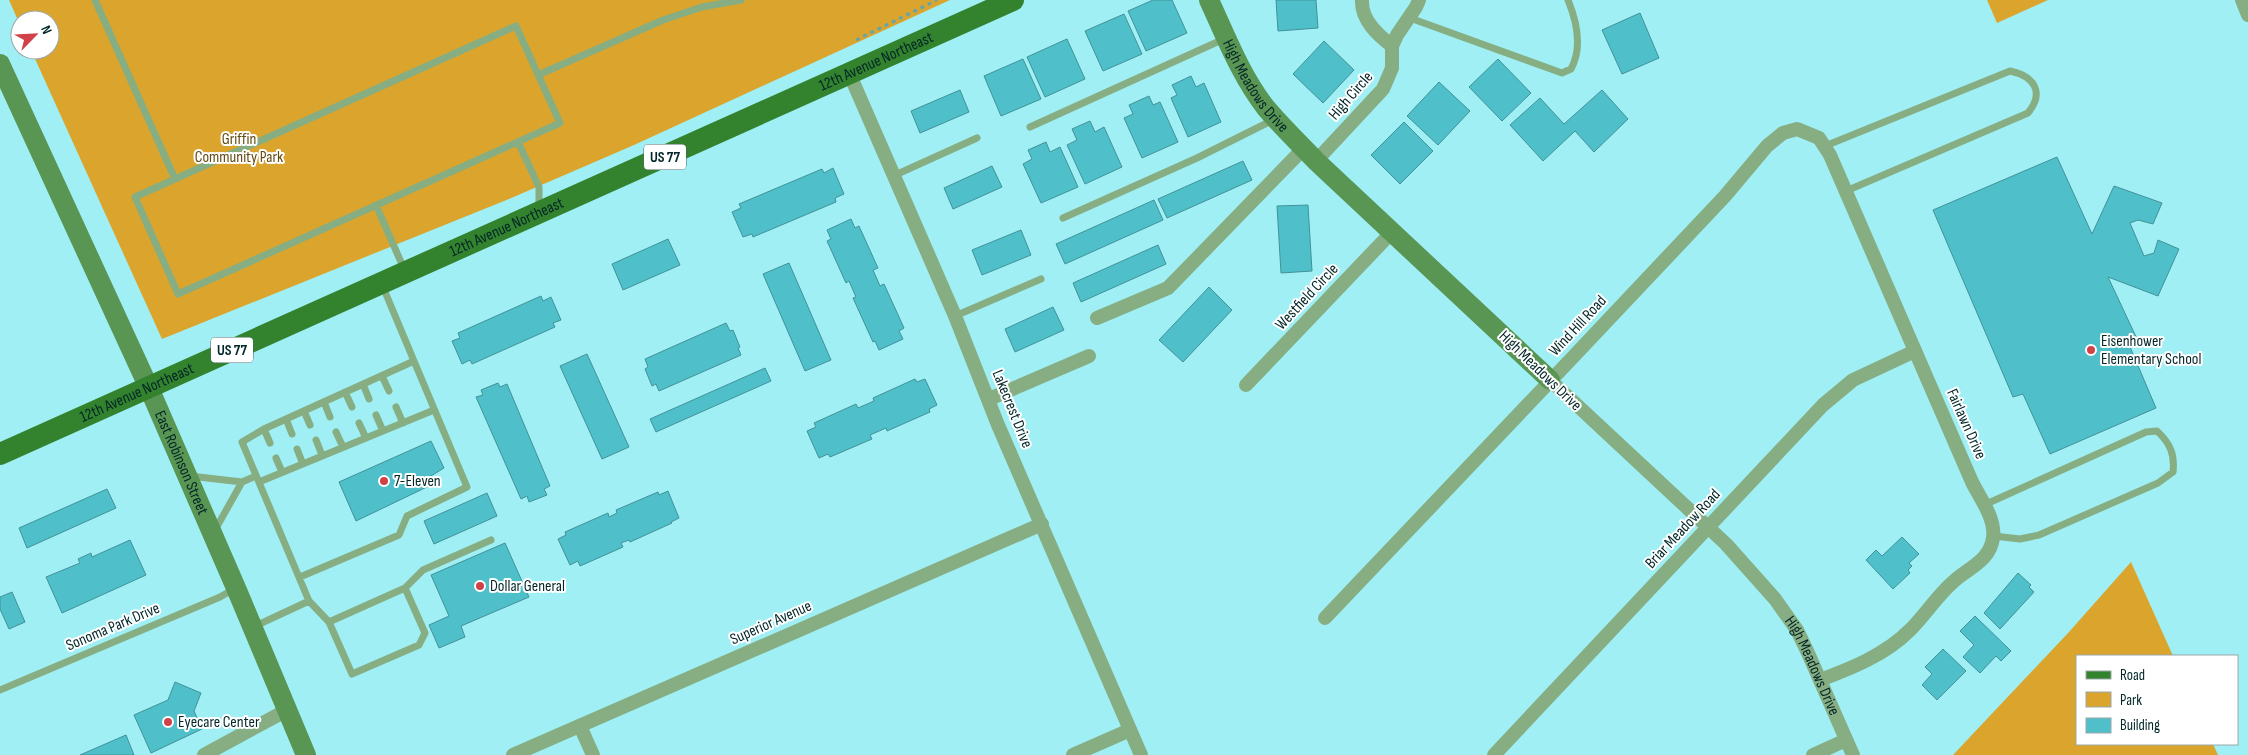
<svg xmlns="http://www.w3.org/2000/svg" width="2248" height="755" font-family="'Sofia Sans Condensed',sans-serif">
	<style>
		.green { fill: #dba52d }
		.building { fill: #4fc0c9; stroke: #429298 }
		.lines { fill: none; stroke-linecap: round; stroke-linejoin: round }
		.path { stroke: #65a5aa; stroke-width: 3; stroke-dasharray: 4 4; stroke-linecap: butt }
		.lane { stroke: #86ae82; stroke-width: 7 }
		.street { stroke: #86ae82; stroke-width: 14 }
		.secondary { stroke: #599553; stroke-width: 20 }
		.primary { stroke: #33822d; stroke-width: 22 }
		.poi-dot { fill: #d14248; stroke: #fff; stroke-width: 2 }
		.labels { text-anchor: middle; dominant-baseline: central; stroke-width: 4; stroke-linejoin: round; paint-order: stroke }
		.shield { fill: #fff; stroke: #4f6769; stroke-width: 1 }
		.shield-label { font-size: 15px; font-weight: bold; fill: #032629 }
		.street-label { font-size: 16px; fill: #032629; stroke: #fff }
		.park-label { font-size: 16px; fill: #644a10; stroke: #fff }
		.poi-label { font-size: 16px; fill: #032629; stroke: #fff; text-anchor: start }
	</style>
	<rect width="100%" height="100%" fill="#9feff5"/>
	<path class="green" d="M9,0h941l-316,145 -125,54 -347,140 -131,-289h19v-30h-30v5z
		M1987,0h61l-51,23z
		M2131,562l42,94h-96v88h136l5,11h-265l116,-123z"/>
	<path class="building" d="M1153,0h19l15,33 -41,18 -18,-40z
		M1276,0h40l2,28 -40,3z
		M1640,13l19,45 -37,16 -20,-44z
		M1124,14l18,40 -39,17 -18,-40z
		M1067,39l18,40 -40,18 -18,-40z
		M1324,41l30,29 -31,33 -30,-29z
		M1023,59l18,40 -40,17 -17,-40z
		M1498,59l33,34 -29,28 -33,-34z
		M1191,76l5,11 8,-4 17,39 -33,15 -17,-39 6,-3 -5,-10z
		M1439,82l31,29 -32,34 -31,-29z
		M960,90l9,22 -49,21 -9,-22z
		M1602,90l26,29 -34,33 -19,-21 -32,30 -33,-36 30,-27 24,26z
		M1149,96l4,9 7,-3 18,40 -36,16 -18,-40 9,-4 -4,-9z
		M1090,121l5,11 9,-5 18,40 -37,17 -18,-39 10,-5 -5,-11z
		M1404,122l29,29 -33,33 -29,-29z
		M1046,142l4,10 10,-5 18,40 -37,16 -18,-39 9,-5 -4,-9z
		M2057,157l35,77 22,-48 48,17 -9,21 -15,-4 -8,3 14,33 10,-3 4,-13 21,9 -21,47 -50,-19 30,64 -8,6 26,61 -106,46 -27,-60 -10,3 -80,-187z
		M1243,161l9,19 -85,38 -9,-19z
		M992,166l10,21 -49,22 -9,-21z
		M833,168l11,26 -9,4 1,4 -83,35 -1,-3 -9,3 -11,-25 9,-4 -2,-4 83,-35 2,4z
		M1154,200l9,20 -98,44 -9,-20z
		M1308,205l4,66 -31,2 -4,-67z
		M851,219l4,9 4,-2 19,42 -5,2 7,16 4,-2 20,44 -5,3 4,8 -24,11 -4,-9 -2,1 -20,-44 3,-1 -7,-16 -3,2 -19,-42 4,-2 -4,-9z
		M1021,230l10,25 -49,20 -10,-25z
		M668,239l12,26 -57,25 -11,-26z
		M1158,245l8,19 -85,38 -8,-19z
		M789,263l42,97 -26,11 -42,-97z
		M1209,287l23,23 -49,52 -24,-22z
		M541,296l2,5 8,-4 10,23 -8,3 2,4 -83,37 -2,-4 -8,4 -10,-23 8,-3 -2,-5z
		M1053,307l11,23 -49,22 -10,-23z
		M726,323l4,8 3,-1 7,17 -2,1 3,7 -82,36 -3,-7 -4,2 -7,-17 3,-2 -3,-8z
		M587,354l42,93 -27,12 -42,-93z
		M765,368l6,13 -115,51 -6,-13z
		M915,379l2,3 8,-3 12,26 -8,4 1,3 -43,19 -1,-3 -16,7 2,4 -42,18 -2,-3 -9,4 -12,-27 9,-4 -2,-4 42,-19 2,4 16,-7 -1,-3z
		M498,383l2,4 7,-3 43,102 -6,3 3,6 -18,7 -2,-6 -6,3 -45,-102 7,-2 -2,-5z
		M431,441l13,27 -18,11 3,7 -73,35 -17,-39z
		M107,489l9,19 -89,40 -8,-20z
		M668,491l11,27 -8,4 1,1 -42,19 -1,-2 -8,3 2,4 -43,19 -2,-5 -8,4 -12,-26 8,-4 -1,-3 43,-19 1,4 8,-4 -1,-3 42,-18 1,3z
		M487,493l10,23 -63,28 -10,-23z
		M1902,537l17,17 -10,9 3,3 -4,4 2,3 -17,16 -27,-29 10,-10 6,6z
		M130,540l16,35 -84,38 -16,-36 34,-14 -2,-4 13,-6 1,4z
		M505,543l24,54 -68,29 4,11 -26,11 -10,-23 20,-9 -18,-41z
		M2018,573l13,12 -2,2 5,5 -34,37 -16,-16z
		M12,592l13,30 -16,7 -9,-20v-12z
		M1975,616l36,35 -10,10 -5,-5 -16,17 -17,-16 11,-12 -14,-14z
		M1943,649l23,22 -29,29 -15,-15 10,-11 -7,-7z
		M175,682l26,11 -7,18 8,18 -51,24 -17,-38 34,-15z
		M126,735l8,20h-54z"/>
	<g class="lines">
		<path class="path" d="M856,40l81,-40"/>
		<path class="lane" d="M95,0l80,179
			M1410,18l152,55 9,-4c12,-22 6,-47 -3,-69
			M516,26l44,97 -382,171 -43,-97z
			M538,75l125,-55 39,-13 39,-7
			M1030,127l196,-89
			M518,142l21,45v23
			M1825,146l185,-75c24,5 35,21 18,42l-182,78
			M893,176l84,-38
			M376,205l28,64
			M1063,218l134,-60 76,-38
			M383,287l31,74 -150,68 -22,13 67,159 20,21 23,52 67,-29 6,-12 -20,-45
			M955,316l86,-37
			M382,376l7,15
			M363,384l6,15
			M345,392l7,15
			M324,402l6,15
			M396,407l7,16
			M304,411l6,14
			M376,415l7,16
			M286,419l6,15
			M359,423l7,15
			M264,429l6,14
			M336,432l7,15
			M316,440l6,15
			M297,449l6,15
			M276,458l6,14
			M190,476l52,6 -27,48
			M242,482l14,-6
			M259,482l175,-72
			M1984,505l162,-73 11,-1c13,12 18,23 16,41l-15,11 -119,52 -19,4 -26,-3
			M300,577l99,-42 8,-19 60,-29 -53,-126
			M329,622l76,-34 18,-18 68,-30
			M253,627l56,-26
			M0,690l220,-93 14,-8"/>
		<g class="street">
			<path d="M1362,0c-1,20 16,35 30,46"/>
			<path d="M2242,0l6,15"/>
			<path d="M850,75l105,241 43,109 143,330"/>
			<path d="M1316,161l67,-72 9,-21v-22l5,-11 19,-28 3,-7"/>
			<path d="M1097,318l71,-30 136,-140"/>
			<path id="s1" d="M1550,380l176,164 49,55 22,31 11,23 45,102"/>
			<path d="M1246,385l146,-153"/>
			<path d="M989,399l100,-43"/>
			<path d="M1325,618l249,-262 151,-160 42,-50 16,-13 14,-4 22,9 11,17 142,327c8,16 24,37 21,56 -3,23 -25,30 -40,44 -16,14 -28,33 -43,48 -25,25 -58,38 -90,50"/>
			<path d="M580,726l13,29"/>
			<path d="M204,755l83,-45"/>
			<path d="M513,755l529,-231"/>
			<path d="M1073,755l57,-25"/>
			<path d="M1494,755l329,-350 30,-25 62,-29"/>
			<path d="M1813,755l33,-15"/>
		</g>
		<g class="secondary">
			<path id="s2" d="M1209,0c17,37 32,76 57,108 16,19 33,35 50,53l234,219"/>
			<path id="s3" d="M0,64l149,324 87,200 70,167"/>
		</g>
		<path class="primary" id="s4" d="M0,454l1013,-454"/>
	</g>
	<g class="poi-dot">
		<circle cx="2091" cy="350" r="5"/>
		<circle cx="384" cy="481" r="5"/>
		<circle cx="480" cy="586" r="5"/>
		<circle cx="168" cy="722" r="5"/>
	</g>
	<g class="labels">
		<g class="shield">
			<rect x="644" y="144.5" width="42" height="25" rx="4"/>
			<rect x="211" y="337.5" width="42" height="25" rx="4"/>
		</g>
		<g class="shield-label">
			<text x="665" y="157">US 77</text>
			<text x="232" y="350">US 77</text>
		</g>
		<g class="street-label">
			<text stroke="none"><textPath href="#s4" startOffset="960">12th Avenue Northeast</textPath></text>
			<text stroke="none"><textPath href="#s2" startOffset="98">High Meadows Drive</textPath></text>
			<text transform="translate(1351 96) rotate(-49)">High Circle</text>
			<text stroke="none"><textPath href="#s4" startOffset="555">12th Avenue Northeast</textPath></text>
			<text transform="translate(1307 297) rotate(-47)">Westfield Circle</text>
			<text transform="translate(1578 326) rotate(-47)">Wind Hill Road</text>
			<text transform="translate(1540 371) rotate(44)">High Meadows Drive</text>
			<text stroke="none"><textPath href="#s4" startOffset="150">12th Avenue Northeast</textPath></text>
			<text transform="translate(1012 409) rotate(68)">Lakecrest Drive</text>
			<text transform="translate(1966 424) rotate(66)">Fairlawn Drive</text>
			<text stroke="none"><textPath href="#s3" startOffset="438">East Robinson Street</textPath></text>
			<text transform="translate(1683 529) rotate(-47)">Briar Meadow Road</text>
			<text transform="translate(771 623) rotate(-24)">Superior Avenue</text>
			<text transform="translate(113 627) rotate(-23)">Sonoma Park Drive</text>
			<text stroke="none"><textPath href="#s1" startOffset="391">High Meadows Drive</textPath></text>
		</g>
		<g class="park-label">
			<text x="239" y="139">Griffin<tspan x="239" dy="18">Community Park</tspan></text>
		</g>
		<g class="poi-label">
			<text x="2101" y="341">Eisenhower<tspan x="2101" dy="18">Elementary School</tspan></text>
			<text x="394" y="481">7-Eleven</text>
			<text x="490" y="586">Dollar General</text>
			<text x="178" y="722">Eyecare Center</text>
		</g>
	</g>
	<rect x="2076" y="655" width="162" height="90" fill="#ffffff" stroke="#9aa8a9"/>
	<rect x="2086" y="671" width="25" height="8" fill="#33822d" stroke="#9aa8a9"/>
	<text x="2120" y="680" font-size="15" fill="#032629">Road</text>
	<rect x="2086" y="692" width="25" height="15" fill="#dba52d" stroke="#9aa8a9"/>
	<text x="2120" y="705" font-size="15" fill="#032629">Park</text>
	<rect x="2086" y="718" width="25" height="15" fill="#4fc0c9" stroke="#9aa8a9"/>
	<text x="2120" y="730" font-size="15" fill="#032629">Building</text>
	<g transform="translate(35 35) rotate(66)"><circle r="24" fill="#ffffff" stroke="#9aa8a9"/>
	<path d="M0-4L9 19L0 12L-9 19Z" fill="#d14248"/>
	<text y="-8" font-size="14" font-weight="bold" text-anchor="middle" fill="#032629">N</text>
	</g>
</svg>
